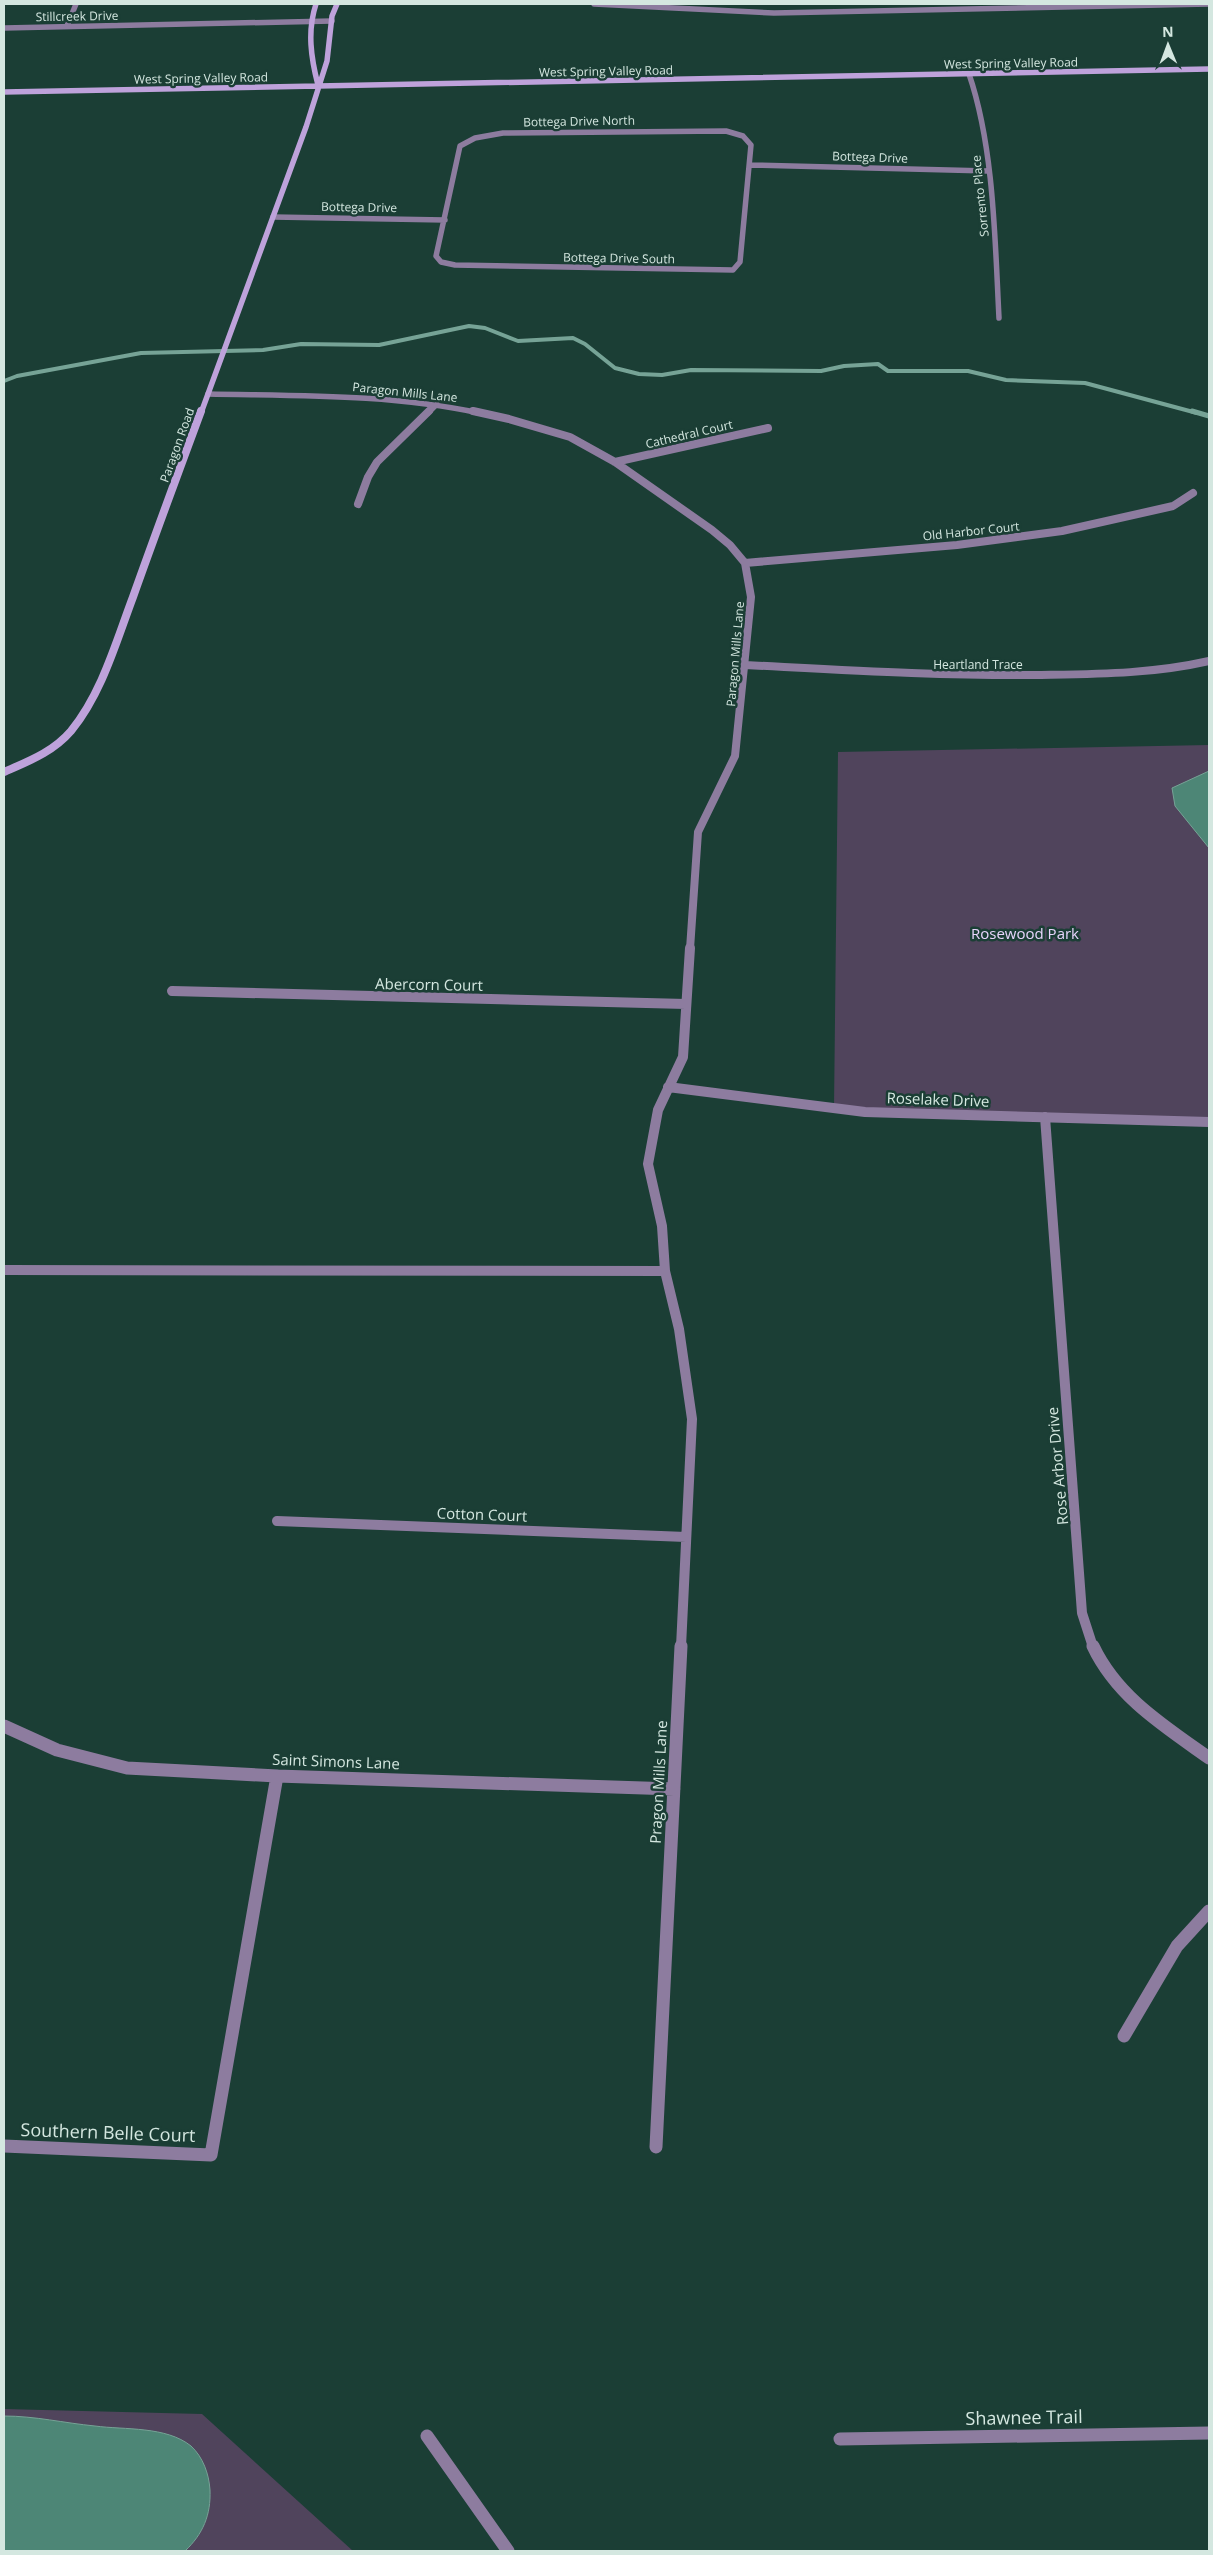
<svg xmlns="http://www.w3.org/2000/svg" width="1213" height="2555" font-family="'Open Sans',sans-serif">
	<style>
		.green { fill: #50445c }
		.water { fill: #4d8676; stroke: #76a396 }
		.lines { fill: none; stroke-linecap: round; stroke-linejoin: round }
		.stream-far1 { stroke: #76a396; stroke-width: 4 }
		.stream { stroke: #76a396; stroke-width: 5 }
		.street-far3 { stroke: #8d7c9f; stroke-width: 5.5 }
		.street-far2 { stroke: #8d7c9f; stroke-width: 8 }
		.street-far1 { stroke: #8d7c9f; stroke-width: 10 }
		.street { stroke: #8d7c9f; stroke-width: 13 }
		.secondary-far1 { stroke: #bea2db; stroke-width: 5.5 }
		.secondary { stroke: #bea2db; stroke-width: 8 }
		.labels { text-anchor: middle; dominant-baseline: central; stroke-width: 5; stroke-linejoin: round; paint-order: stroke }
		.far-street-label { font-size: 12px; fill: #d4e7e0; stroke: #1b3e35 }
		.park-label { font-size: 15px; fill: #e7d4fb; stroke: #1b3e35 }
		.street-label { font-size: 15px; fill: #d4e7e0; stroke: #1b3e35 }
		.near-street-label { font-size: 18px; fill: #d4e7e0; stroke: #1b3e35 }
	</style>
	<rect width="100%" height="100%" fill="#1b3e35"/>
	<path class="green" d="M1209,745v377l-375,-14 4,-356z
		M4,2409l198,5 151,137h-349z"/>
	<path class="water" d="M1209,771v77l-34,-42 -3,-18z
		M4,2416c31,0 60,7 91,10 30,4 71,0 96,20 12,11 18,28 19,44 1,25 -7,44 -25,61h-181z"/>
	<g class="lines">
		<path class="stream-far1" d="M4,381l13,-5 124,-23 122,-3 38,-6 78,1 90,-19 16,2 33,13 55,-3 12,6 30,24 24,6 23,1 29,-5 130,1 23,-5 34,-2 10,7h80l38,9 79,3 112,30"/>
		<path class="stream" d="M1192,411l17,5"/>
		<path class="street-far3" d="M594,4l180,9 435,-9
			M67,26l9,-22
			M4,28l328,-7
			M969,74c25,73 26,167 30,244
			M726,131l17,5 8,9 -11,117 -7,8 -278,-5 -14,-3 -5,-6 24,-110 15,-8 28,-5z
			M750,165l238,6
			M273,217l172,3
			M208,394c91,2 182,0 271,19
			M428,413l9,-9"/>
		<path class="street-far2" d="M473,411l36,8 61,18 45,25 97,68 18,15 15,18 6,34 -16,159 -37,76 -8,117
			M615,462l153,-34
			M358,504l10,-27 9,-15 52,-51
			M745,563l212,-18 105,-14 111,-25 20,-13
			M746,665c98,5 195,11 293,10 58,-1 113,-1 170,-14"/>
		<path class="street-far1" d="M172,991l514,13
			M668,1087l197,25 344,10
			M1045,1117l37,496 11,34
			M4,1270l661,1 14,58 13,90 -11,228
			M665,1271l-3,-45 -14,-62 10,-54 25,-53 7,-109
			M277,1521l409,16"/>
		<path class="street" d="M1093,1646c24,51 71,80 116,112
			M4,1726l53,24 70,18 150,8 397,13
			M1124,2036l53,-90 32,-35
			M4,2146l207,9 66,-379
			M656,2147l25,-501
			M427,2436l81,115
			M840,2439l369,-6"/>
		<path class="secondary-far1" d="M316,4c-9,27 -5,54 2,81
			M4,92l1205,-23
			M201,413l105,-286 21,-66 5,-45 5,-12"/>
		<path class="secondary" d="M4,772c25,-11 49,-20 67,-41 31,-38 45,-89 62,-134 22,-62 45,-124 68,-186"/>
	</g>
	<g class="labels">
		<g class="far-street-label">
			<text transform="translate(77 16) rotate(-1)">Stillcreek Drive</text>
			<text transform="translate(1011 63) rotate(-1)">West Spring Valley Road</text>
			<text transform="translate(606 71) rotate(-1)">West Spring Valley Road</text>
			<text transform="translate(201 78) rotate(-1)">West Spring Valley Road</text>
			<text transform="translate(579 121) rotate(-1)">Bottega Drive North</text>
			<text transform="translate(870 157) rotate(2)">Bottega Drive</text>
			<text transform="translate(980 196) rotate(-96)">Sorrento Place</text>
			<text transform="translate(359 207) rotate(1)">Bottega Drive</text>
			<text transform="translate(619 258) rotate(1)">Bottega Drive South</text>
			<text transform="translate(405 392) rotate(6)">Paragon Mills Lane</text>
			<text transform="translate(689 434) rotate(-13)">Cathedral Court</text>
			<text transform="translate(177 445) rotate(-70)">Paragon Road</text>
			<text transform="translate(971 531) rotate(-6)">Old Harbor Court</text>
			<text transform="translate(735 654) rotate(-85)">Paragon Mills Lane</text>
			<text x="978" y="664">Heartland Trace</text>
		</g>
		<g class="park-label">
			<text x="1025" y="933">Rosewood Park</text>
		</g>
		<g class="street-label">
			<text transform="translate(429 984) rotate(1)">Abercorn Court</text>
			<text transform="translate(938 1099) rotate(2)">Roselake Drive</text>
			<text transform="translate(1057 1466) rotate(-95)">Rose Arbor Drive</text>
			<text transform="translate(482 1514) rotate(2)">Cotton Court</text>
			<text transform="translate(336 1761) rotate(2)">Saint Simons Lane</text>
			<text transform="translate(658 1782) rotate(-87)">Pragon Mills Lane</text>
		</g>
		<g class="near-street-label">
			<text transform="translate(108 2132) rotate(2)">Southern Belle Court</text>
			<text transform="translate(1024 2417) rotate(-1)">Shawnee Trail</text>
		</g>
	</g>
	<rect width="1213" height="2555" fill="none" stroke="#d4e7e0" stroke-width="10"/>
	<g transform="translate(1168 45) rotate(359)" stroke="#1b3e35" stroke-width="4" paint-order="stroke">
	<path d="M0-4L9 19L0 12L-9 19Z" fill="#d4e7e0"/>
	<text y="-8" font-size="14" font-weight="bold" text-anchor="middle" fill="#d4e7e0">N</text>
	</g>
</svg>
